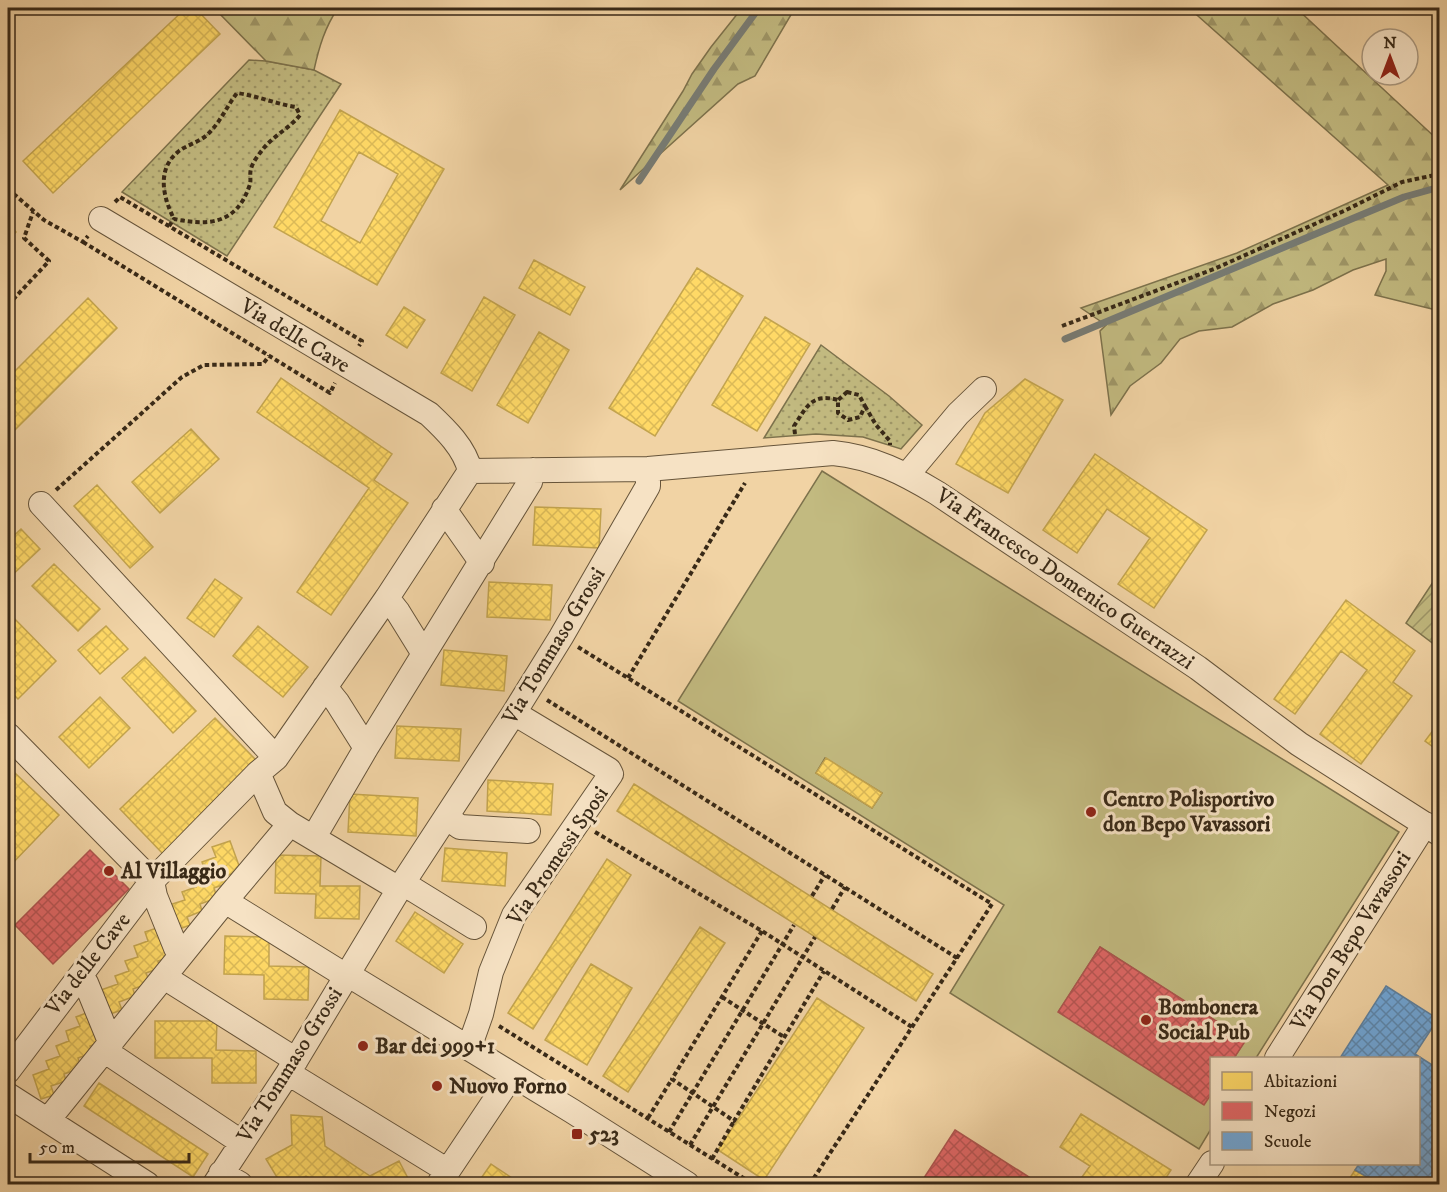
<svg xmlns="http://www.w3.org/2000/svg" width="1447" height="1192" font-family="'IM FELL DW Pica',serif">
	<style>
		.grass { fill: url(#grass-dots); stroke: #7d724c; stroke-width: 1.5 }
		.forest { fill: url(#forest-firs); stroke: #7d724c; stroke-width: 1.5 }
		.garden { fill: url(#garden-furrows); stroke: #7d724c; stroke-width: 1.5 }
		.pitch { fill: #c2ba80; stroke: #7d724c; stroke-width: 1.5; fill-rule: evenodd }
		.homes { fill: url(#homes-cross-hatch); stroke: #c3a44e; stroke-width: 1.5; fill-rule: evenodd }
		.shops { fill: url(#shops-cross-hatch); stroke: #ae544e; stroke-width: 1.5 }
		.schools { fill: url(#schools-cross-hatch); stroke: #5e82a1; stroke-width: 1.5 }
		.lines { fill: none; stroke-linecap: round; stroke-linejoin: round }
		.stream { stroke: #777c75; stroke-width: 7 }
		.minor-casing { stroke: #66543a; stroke-width: 26 }
		.path { stroke: #382917; stroke-width: 4; stroke-dasharray: 4.5 3; stroke-linecap: butt }
		.minor { stroke: #f6e2c4; stroke-width: 24 }
		.poi-dot { fill: #8f2418; stroke: #f6e2c4; stroke-width: 2 }
		.labels { text-anchor: middle; dominant-baseline: central; stroke-width: 6; stroke-linejoin: round; paint-order: stroke }
		.street-label { font-size: 22px; fill: #382917; stroke: #f6e2c4 }
		.poi-label { font-size: 22px; font-weight: bold; fill: #382917; stroke: #f6e2c4; text-anchor: start }
	</style>
	<defs>
		<pattern id="grass-dots" width="8" height="8" patternUnits="userSpaceOnUse" patternTransform="scale(1.5)"><rect width="8" height="8" fill="#c2ba80"/><path d="M2 2h.1M6 6h.1" fill="none" stroke="#9f9768" stroke-width="1.8" stroke-linecap="round"/></pattern>
		<pattern id="forest-firs" width="22" height="20" patternUnits="userSpaceOnUse" patternTransform="scale(1.5)"><rect width="22" height="20" fill="#c2ba80"/><path d="M5 1l3.5 6h-7zM16 11l3.5 6h-7z" fill="#9f9768"/></pattern>
		<pattern id="garden-furrows" width="10" height="10" patternUnits="userSpaceOnUse" patternTransform="scale(1.5)"><rect width="10" height="10" fill="#c2ba80"/><path d="M-1 1l2-2M0 10L10 0M9 11l2-2" fill="none" stroke="#9f9768"/></pattern>
		<pattern id="homes-cross-hatch" width="8" height="8" patternUnits="userSpaceOnUse" patternTransform="scale(1.5)"><rect width="8" height="8" fill="#ffd966"/><path d="M0 0l8 8M0 8l8-8" fill="none" stroke="#dbba58"/></pattern>
		<pattern id="shops-cross-hatch" width="8" height="8" patternUnits="userSpaceOnUse" patternTransform="scale(1.5)"><rect width="8" height="8" fill="#e06666"/><path d="M0 0l8 8M0 8l8-8" fill="none" stroke="#b75453"/></pattern>
		<pattern id="schools-cross-hatch" width="8" height="8" patternUnits="userSpaceOnUse" patternTransform="scale(1.5)"><rect width="8" height="8" fill="#6fa8dc"/><path d="M0 0l8 8M0 8l8-8" fill="none" stroke="#5c89b1"/></pattern>
	</defs>
	<rect width="100%" height="100%" fill="#f1d3a4"/>
	<filter id="stains"><feTurbulence type="fractalNoise" baseFrequency=".00333" numOctaves="4"/><feColorMatrix values="0 0 0 0 .2 0 0 0 0 .09 0 0 0 0 .02 0 0 0 .5 -.17"/></filter>
	<radialGradient id="worn" r=".72"><stop offset=".6" stop-color="#630" stop-opacity="0"/><stop offset="1" stop-color="#630" stop-opacity=".3"/></radialGradient>
	<path class="grass" d="M249,60l17,1 48,9 27,14 -114,172 -105,-64z
		M821,345l68,51 33,29 -21,24 -38,-12 -47,-3 -52,4z"/>
	<path class="forest" d="M214,8h124c-13,19 -19,39 -24,62l-48,-9z
		M742,8h53l-40,68 -17,8 -118,106 63,-99 9,-17 19,-27z
		M1189,8h107l143,133v167l-7,1 -57,-14 11,-24v-12l-33,11 -40,20 -40,14 -41,23 -33,4 -19,8 -19,24 -31,23 -19,29 -11,-84 6,-6 -25,-17 156,-55 151,-68z"/>
	<path class="garden" d="M1439,573l1,75h-1l-33,-25z"/>
	<path class="pitch" d="M822,471l577,361 -143,226h-22l11,-18 -145,-93 -41,64 152,82v36l-12,20 -249,-156 54,-88 -326,-204zM825,758l57,35 -10,15 -56,-35z"/>
	<path class="homes" d="M186,8h9l25,26 -167,159 -30,-32z
		M340,110l104,59 -67,116 -103,-58zM359,152l39,22 -38,69 -39,-22z
		M8,223l8,9 -8,9z
		M534,260l51,27 -15,28 -51,-27z
		M697,268l46,28 -88,140 -46,-28z
		M484,297l31,18 -43,76 -31,-18z
		M88,298l29,30 -109,109v-59z
		M404,307l21,13 -18,28 -21,-13z
		M765,317l45,27 -53,87 -45,-26z
		M539,332l30,18 -41,73 -31,-18z
		M281,378l111,76 -18,26 34,23 -77,112 -34,-23 72,-104 -112,-76z
		M1025,379l38,21 -55,93 -52,-29 29,-51z
		M191,429l28,30 -59,54 -28,-31z
		M1095,454l112,76 -53,78 -36,-24 32,-46 -43,-29 -30,44 -34,-23z
		M97,485l56,62 -23,21 -56,-62z
		M535,507l66,2 -2,39 -66,-3z
		M21,529l19,20 -32,30v-38z
		M54,564l46,45 -22,22 -46,-45z
		M215,579l27,19 -28,39 -27,-19z
		M489,582l63,3 -2,35 -63,-3z
		M1346,600l69,51 -22,31 19,14 -51,68 -41,-30 47,-64 -26,-19 -46,63 -21,-15z
		M8,612l48,49 -38,38 -10,-10z
		M106,626l22,23 -28,25 -22,-24z
		M258,626l50,41 -25,30 -50,-41z
		M444,650l63,6 -3,35 -63,-6z
		M145,657l51,54 -23,22 -51,-55z
		M100,697l30,31 -41,40 -30,-31z
		M215,718l43,44 -95,92 -43,-45z
		M1440,721v31l-15,-11z
		M397,726l64,3 -2,32 -64,-3z
		M826,758l56,35 -10,15 -56,-35z
		M15,773l44,42 -51,53v-87z
		M488,780l65,4 -2,31 -64,-4z
		M634,784l299,190 -17,27 -299,-190z
		M350,794l68,4 -2,38 -68,-4z
		M230,841l11,30 -16,5 3,7 -14,5 3,10 -17,6 2,7 -15,6 3,8 -13,5 -8,-25 16,-5 -3,-8 14,-5 -4,-11 13,-5 -3,-9 14,-5 -4,-10z
		M445,848l62,5 -2,33 -63,-5z
		M276,855l45,1 -1,30h40l-1,33 -44,-1 1,-24 -41,-1z
		M607,859l24,16 -98,154 -25,-16z
		M415,912l48,32 -19,29 -48,-32z
		M163,926l11,30 -16,5 2,7 -14,5 4,10 -17,6 2,7 -16,6 3,8 -12,4 -9,-24 17,-6 -3,-8 14,-5 -4,-10 13,-4 -4,-11 14,-5 -3,-9z
		M700,927l25,16 -97,149 -25,-16z
		M225,936l44,1v29l40,1 -1,33 -44,-1v-24l-40,-1z
		M591,964l41,24 -45,77 -42,-25z
		M817,998l47,30 -100,152 -46,-30z
		M94,1010l11,31 -15,5 2,7 -14,5 3,10 -17,6 2,7 -15,5 3,9 -13,4 -8,-24 16,-6 -3,-8 14,-5 -4,-10 13,-5 -3,-10 14,-5 -4,-9z
		M155,1021h62l-1,29 40,1v32h-44v-25h-57z
		M99,1083l109,71 -15,23 -109,-71z
		M1081,1114l90,56 -9,14h-43l-11,-6 -4,6h-10l-12,-7 8,-11 -30,-19z
		M291,1115l31,2 3,29 45,30 29,-15 12,23h-90l-15,-8 -19,8h-6l-15,-25 26,-14z
		M491,1164l30,20h-44z
		M1355,1170l24,14h-33z"/>
	<path class="shops" d="M90,850l39,39 -76,75 -38,-39z
		M1100,947l146,93 -12,18h-22v35l-8,12 -146,-93z
		M955,1130l85,54h-120z"/>
	<path class="schools" d="M1386,986l52,33 -23,35 25,16v114h-17l-9,-5 -3,5h-32l-24,-14 4,-6h59v-106h-78z"/>
	<g class="lines">
		<path class="stream" d="M639,181l75,-112 45,-61
			M1065,339l339,-142 36,-10"/>
		<g class="minor-casing">
			<path id="minor" d="M470,471l178,-2 185,-16c40,4 71,20 104,40l261,175 101,76 141,90
				M907,475l51,-61 26,-25
				M41,504l235,254
				M444,509l38,54
				M387,598l11,14 26,42
				M325,687l12,15 29,46
				M8,735l144,146 3,15 21,52 5,7
				M258,773l17,39 15,12 109,65
				M446,817l14,10 68,4
				M314,837l52,-89 164,-266 3,-12
				M402,884l12,6 60,37
				M225,901l121,75
				M347,974l225,137 115,73
				M164,977l132,83
				M86,983l25,61
				M469,1048l12,-34 10,-42 23,-57 97,-141 -2,-4 -95,-57
				M105,1051l136,91
				M1277,1058l148,-234
				M8,1071l144,-190 106,-108 18,-15 111,-160 83,-127c-5,-23 -25,-42 -41,-57l-328,-195
				M288,1073l160,98
				M8,1095l139,89
				M48,1120l177,-219 65,-77
				M221,1173l19,11
				M215,1184l73,-111 111,-184 115,-176 47,-76 87,-151v-17
				M439,1184l73,-109
				M1198,1184l14,-21"/>
		</g>
		<path class="path" d="M8,189l36,31 39,22 5,-6
			M115,202l5,-5 242,144 -3,5
			M169,226l5,-7c35,7 62,5 75,-32 3,-6 0,-12 2,-18 1,-6 8,-15 12,-20 10,-13 27,-21 37,-34l-4,-8c-20,-3 -38,-11 -59,-14 -10,13 -17,30 -30,42 -8,7 -20,10 -28,16 -23,18 -16,46 -5,68
			M83,242l247,151 5,-10
			M8,305l41,-44 -25,-23 9,-26
			M1062,326l152,-57 132,-59 56,-28 38,-8
			M847,392l12,3 6,11 -5,11 -12,3 -10,-7v-13z
			M865,406l11,19 14,16v4
			M795,434l-1,-8c13,-20 18,-33 44,-26
			M56,490l126,-113 22,-12 59,-1 6,-8
			M578,647l414,257 -182,280
			M628,678l117,-195
			M547,700l410,258
			M595,832l167,99 150,96
			M812,896l13,-21
			M832,909l13,-22
			M762,931l-90,148 62,42 90,-150
			M722,997l62,40
			M499,1026l254,158
			M648,1118l24,-39
			M669,1132l125,-207
			M690,1145l125,-208
			M712,1159l22,-38"/>
		<use href="#minor" class="minor"/>
	</g>
	<g class="poi-dot">
		<circle cx="1091" cy="812" r="6"/>
		<circle cx="109" cy="871" r="6"/>
		<circle cx="1146" cy="1020" r="6"/>
		<circle cx="363" cy="1046" r="6"/>
		<circle cx="437" cy="1086" r="6"/>
		<rect x="571" y="1128" width="12" height="12" rx="3"/>
	</g>
	<g class="labels">
		<g class="street-label">
			<text transform="translate(295 336) rotate(31)">Via delle Cave</text>
			<text transform="translate(1065 579) rotate(34)">Via Francesco Domenico Guerrazzi</text>
			<text transform="translate(554 646) rotate(-59)">Via Tommaso Grossi</text>
			<text transform="translate(558 856) rotate(-56)">Via Promessi Sposi</text>
			<text transform="translate(1351 941) rotate(-58)">Via Don Bepo Vavassori</text>
			<text transform="translate(88 964) rotate(-52)">Via delle Cave</text>
			<text transform="translate(290 1065) rotate(-58)">Via Tommaso Grossi</text>
		</g>
		<g class="poi-label">
			<text x="1103" y="799">Centro Polisportivo<tspan x="1103" dy="25">don Bepo Vavassori</tspan></text>
			<text x="121" y="871">Al Villaggio</text>
			<text x="1158" y="1007">Bombonera<tspan x="1158" dy="25">Social Pub</tspan></text>
			<text x="375" y="1046">Bar dei 999+1</text>
			<text x="449" y="1086">Nuovo Forno</text>
			<text x="589" y="1134">523</text>
		</g>
	</g>
	<rect width="1447" height="1192" fill="none" stroke="#f1d3a4" stroke-width="30"/>
	<rect x="9" y="9" width="1429" height="1174" fill="none" stroke="#382917" stroke-width="3"/>
	<rect x="15" y="15" width="1417" height="1162" fill="none" stroke="#382917" stroke-width="1.5"/>
	<rect x="1210" y="1057" width="210" height="108" fill="#f6e2c4" stroke="#aa987f" stroke-width="1.5"/>
	<rect x="1222" y="1072" width="30" height="18" fill="#ffd966" stroke="#aa987f" stroke-width="1.5"/>
	<text x="1264" y="1087" font-size="18" fill="#382917">Abitazioni</text>
	<rect x="1222" y="1102" width="30" height="18" fill="#e06666" stroke="#aa987f" stroke-width="1.5"/>
	<text x="1264" y="1117" font-size="18" fill="#382917">Negozi</text>
	<rect x="1222" y="1132" width="30" height="18" fill="#6fa8dc" stroke="#aa987f" stroke-width="1.5"/>
	<text x="1264" y="1147" font-size="18" fill="#382917">Scuole</text>
	<g transform="translate(1390 57)"><circle r="28" fill="#f6e2c4" stroke="#aa987f" stroke-width="1.5"/>
	<path d="M0-4.5L10 22L0 15L-10 22Z" fill="#8f2418"/>
	<text y="-9" font-size="16" font-weight="bold" text-anchor="middle" fill="#382917">N</text>
	</g>
	<path d="M30 1153v9h159v-9" fill="none" stroke="#382917" stroke-width="3"/>
	<text x="39" y="1153" font-size="18" fill="#382917" stroke="#f6e2c4" stroke-width="4.5" paint-order="stroke">50 m</text>
	<rect width="100%" height="100%" filter="url(#stains)"/>
	<rect width="100%" height="100%" fill="url(#worn)"/>
</svg>
